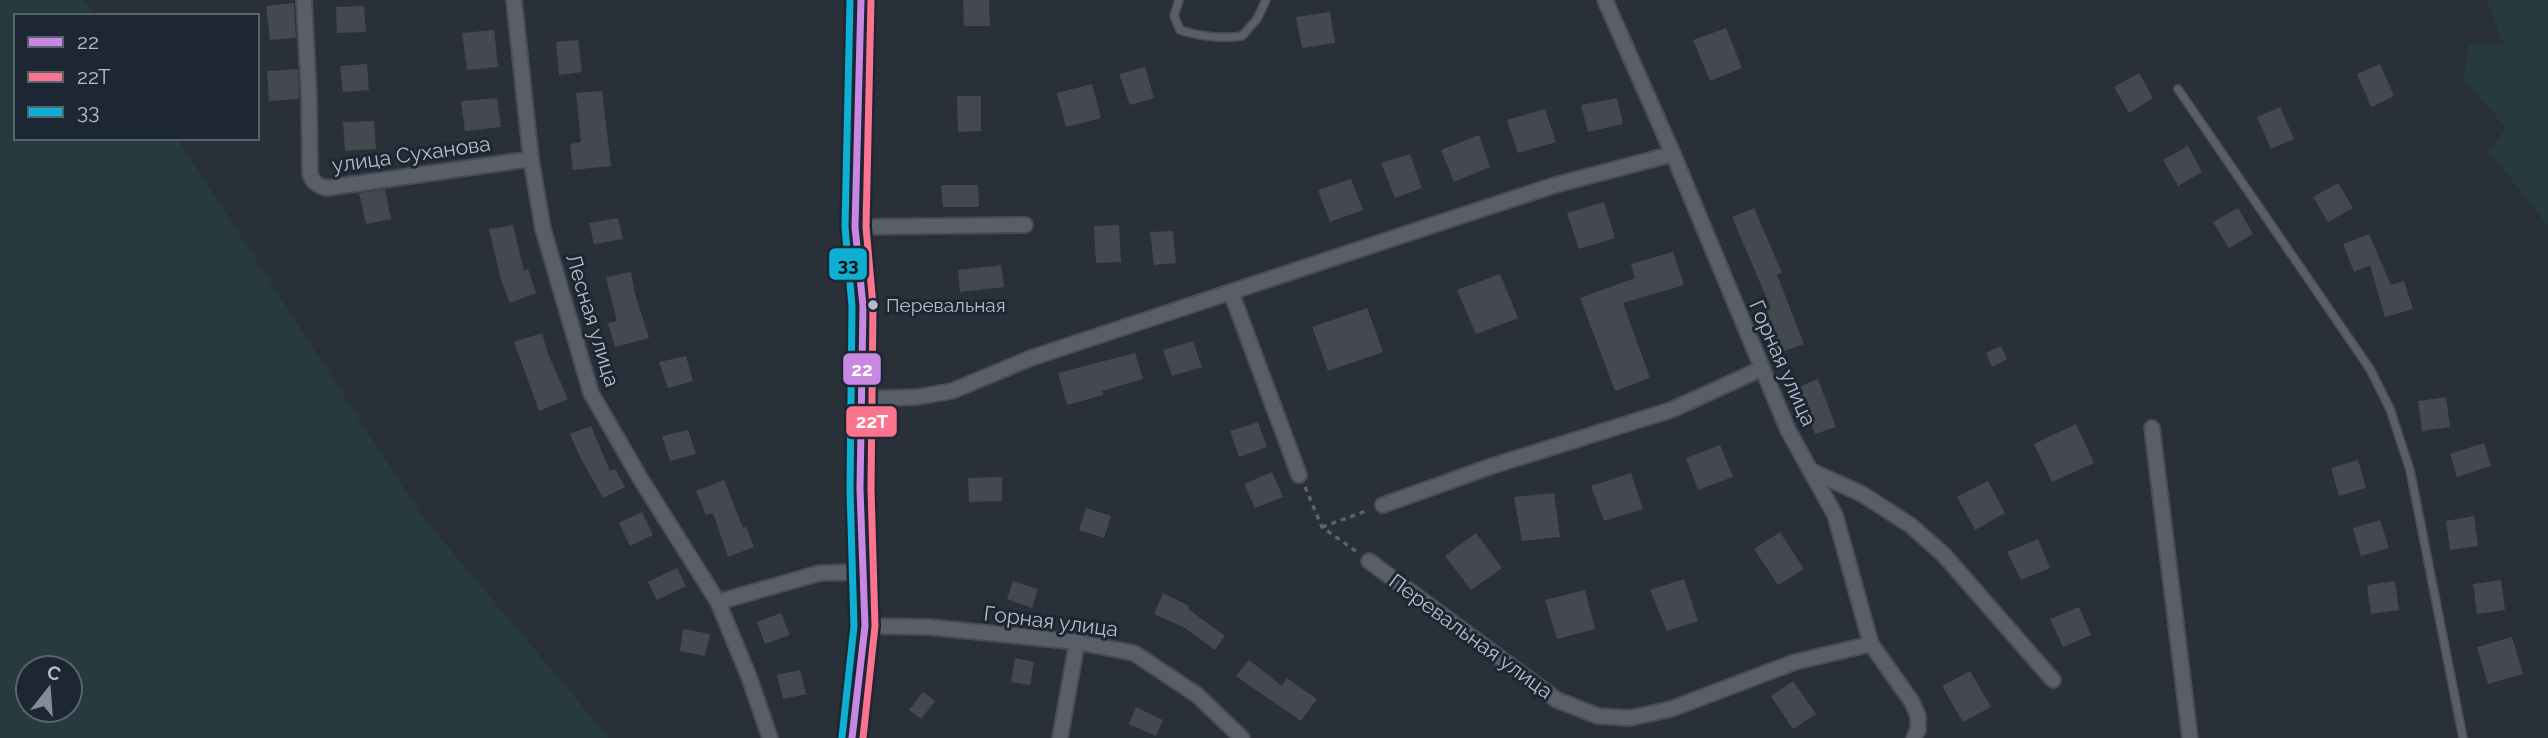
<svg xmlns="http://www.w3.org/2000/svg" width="2548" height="738" font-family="Raleway,sans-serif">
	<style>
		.green { fill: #273a3e; fill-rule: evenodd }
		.building { fill: #444950 }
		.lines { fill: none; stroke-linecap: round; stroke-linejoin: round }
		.service-casing { stroke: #484c53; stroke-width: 10 }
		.minor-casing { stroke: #484c53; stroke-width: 18 }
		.trunk-casing { stroke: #474c53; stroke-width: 26 }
		.path { stroke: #5d636a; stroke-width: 3.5; stroke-dasharray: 5 5; stroke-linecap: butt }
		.service { stroke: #5a5e66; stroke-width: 7 }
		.minor { stroke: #5a5e66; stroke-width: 14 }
		.trunk { stroke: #5b5f64; stroke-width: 23 }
		.bus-1-casing { stroke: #1d2633; stroke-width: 12 }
		.bus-2-casing { stroke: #1d2633; stroke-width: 12 }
		.bus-3-casing { stroke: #1d2633; stroke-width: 12 }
		.bus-1 { stroke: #c787e3; stroke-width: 7 }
		.bus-2 { stroke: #fc738d; stroke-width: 7 }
		.bus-3 { stroke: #0dafd3; stroke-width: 7 }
		.bus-dot { fill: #b4bcc9; stroke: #1d2633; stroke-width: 2.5 }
		.labels { text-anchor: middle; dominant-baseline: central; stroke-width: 6; stroke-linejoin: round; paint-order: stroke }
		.bus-label { font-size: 19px; fill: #b4bcc9; stroke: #1d2633; text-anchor: start }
		.street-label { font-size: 21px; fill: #b4bcc9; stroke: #1d2633 }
		.line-badge { stroke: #1d2633; stroke-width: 2.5 }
		.badge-label { font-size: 19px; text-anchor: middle; font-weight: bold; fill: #fff }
		.pale-badge-label { font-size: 19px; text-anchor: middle; font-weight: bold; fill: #111 }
	</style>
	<rect width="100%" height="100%" fill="#2a3038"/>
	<path class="green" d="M0,0h84l11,16h-79v122h161l245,378 187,222h-609zM28,668h42v42h-42z
		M2487,0h61v226l-59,-75 17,-23 -42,-49 5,-36 34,1z"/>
	<path class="building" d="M963,0h26l1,26h-26z
		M294,3l2,35 -26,2 -4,-34z
		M364,6l2,26 -29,1 -1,-26z
		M1330,12l5,31 -33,5 -6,-31z
		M1726,28l16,40 -32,13 -17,-41z
		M494,30l4,37 -31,3 -5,-37z
		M578,40l4,32 -23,3 -3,-33z
		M367,64l2,26 -26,2 -3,-26z
		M2380,64l14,32 -23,11 -14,-33z
		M1145,67l9,31 -24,7 -11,-31z
		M298,69l1,30 -30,2 -2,-30z
		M2139,73l14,25 -24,15 -15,-26z
		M1092,84l9,34 -35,9 -9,-34z
		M602,91l9,75 -38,4 -3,-26 11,-2 -5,-49z
		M957,96h24v35l-23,1z
		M497,98l4,29 -36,4 -4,-30z
		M1617,98l6,26 -35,8 -7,-27z
		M2280,107l14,32 -23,10 -14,-32z
		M1545,109l11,33 -38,11 -11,-33z
		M374,121l2,28 -31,2 -2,-29z
		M1479,135l11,32 -36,15 -13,-32z
		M2188,146l14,26 -24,14 -15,-26z
		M1410,154l12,34 -27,10 -14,-35z
		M1351,179l12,31 -33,12 -12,-32z
		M2338,183l15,25 -25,14 -15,-25z
		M941,185h37l1,22h-36z
		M385,189l6,30 -25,5 -7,-31z
		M1604,202l11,36 -36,11 -12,-36z
		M1754,208l28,65 -5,2 27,69 -22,8 -17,-44 5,-2 -38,-89z
		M2238,208l15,26 -24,14 -16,-26z
		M618,218l5,21 -29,5 -5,-21z
		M513,225l11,46 4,-2 8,24 -26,10 -9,-23 -12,-51z
		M1119,225l2,37 -25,1 -2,-37z
		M1173,231l3,32 -22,2 -4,-33z
		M2369,234l22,51 13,-4 9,28 -28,8 -15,-52 -16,7 -11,-28z
		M1673,252l11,33 -61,18 27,75 -35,13 -35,-93 55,-20 -4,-14z
		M1001,265l3,22 -44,5 -2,-22z
		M631,272l4,22 14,44 -34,9 -7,-24 9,-2 -11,-44z
		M1500,274l18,44 -42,16 -19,-44z
		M1367,308l16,44 -55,19 -16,-44z
		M542,333l6,21 20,45 -29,12 -25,-69z
		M1193,341l9,26 -30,9 -9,-26z
		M2001,346l6,13 -15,8 -6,-14z
		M1135,353l8,26 -41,12 1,4 -36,10 -9,-32z
		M686,356l7,25 -25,7 -9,-26z
		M1818,379l18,48 -21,7 -19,-46z
		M2446,397l4,30 -28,4 -4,-30z
		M1258,422l9,25 -28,10 -9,-26z
		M2076,424l18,39 -42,19 -18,-38z
		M591,426l19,45 5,-2 10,18 -22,11 -23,-41 -10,-23z
		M688,430l8,24 -26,7 -8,-25z
		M2484,443l7,23 -34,11 -7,-23z
		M1720,445l13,32 -35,13 -12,-32z
		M2358,460l8,28 -27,8 -8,-28z
		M1272,472l11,25 -28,11 -11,-24z
		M1631,473l12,36 -39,12 -13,-35z
		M1002,477v24l-33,1 -1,-24z
		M724,480l19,48 3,-2 8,21 -26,10 -15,-44 -7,2 -10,-24z
		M1988,481l17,32 -30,17 -18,-33z
		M1554,493l6,44 -38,4 -8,-44z
		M1086,508l25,8 -7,22 -25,-8z
		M642,512l11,23 -23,11 -11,-23z
		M2474,516l4,30 -28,4 -4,-29z
		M2380,520l9,28 -28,8 -8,-28z
		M1780,532l24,37 -26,16 -24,-36z
		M1476,533l26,35 -31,22 -26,-34z
		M2038,539l12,29 -29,12 -14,-28z
		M677,568l9,18 -29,14 -9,-18z
		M1684,579l14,42 -31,10 -17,-41z
		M2501,580l4,30 -28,4 -4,-30z
		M1013,581l25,8 -6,19 -25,-9z
		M2395,581l4,29 -28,4 -4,-29z
		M1585,590l10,39 -38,10 -12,-39z
		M1163,593l26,13 -1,3 37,27 -10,14 -30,-22 -31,-14z
		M2079,607l12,28 -28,12 -13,-28z
		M781,613l9,22 -25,9 -8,-22z
		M683,629l27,5 -5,22 -25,-5z
		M2512,637l11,37 -35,10 -11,-37z
		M1015,658l19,4 -4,23 -19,-3z
		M1249,660l33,26 5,-8 30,21 -16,22 -65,-45z
		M800,670l6,24 -23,5 -6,-24z
		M1970,671l21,36 -28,15 -21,-36z
		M1793,681l23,33 -23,15 -22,-33z
		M923,692l12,9 -14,18 -12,-9z
		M1136,707l27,13 -7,16 -27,-12z"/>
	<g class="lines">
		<g class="service-casing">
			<path id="service" d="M1179,0l-5,16 6,14c21,7 40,9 62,6l15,-17 9,-19
				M2178,89l192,280 20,40 20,61 53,268"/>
		</g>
		<g class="minor-casing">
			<path id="minor" d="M304,0l5,97 1,76c2,9 7,12 16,15l205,-29
				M514,0l17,159 12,70 48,164 49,85 78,124 31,75 21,61
				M1605,0l68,154 115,276 47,85 36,129 41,58 6,14v14l-4,8
				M855,227l170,-2
				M1231,292l68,183
				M860,399l57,-2 35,-6 79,-33 402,-133 122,-40 118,-31
				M2152,428l38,310
				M1811,471l51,23 48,31 34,30 109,125
				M1383,505l109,-39 179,-56 90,-41
				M1369,561l188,139 41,16 32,2 41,-9 124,-47 76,-18
				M718,602l102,-29 42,-1
				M865,626l64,1 148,15 57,11 63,42 45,43
				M1060,738l17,-96"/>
		</g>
		<g class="trunk-casing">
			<path id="trunk" d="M852,738l13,-112 -3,-54 -2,-83 3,-183 -8,-79 6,-227"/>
		</g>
		<path class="path" d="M1305,487l17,40 35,25
			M1322,527l47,-17"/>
		<use href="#service" class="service"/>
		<use href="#minor" class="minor"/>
		<use href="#trunk" class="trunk"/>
		<g class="bus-1-casing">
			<path id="bus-1" d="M852,738l13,-112 -5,-137 3,-183 -8,-79 6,-227"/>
		</g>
		<g class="bus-2-casing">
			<path id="bus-2" d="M863,738l12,-112 -4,-137 2,-183 -7,-79 5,-227"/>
		</g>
		<g class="bus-3-casing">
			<path id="bus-3" d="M842,737l12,-111 -4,-137 2,-183 -7,-79 5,-227"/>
		</g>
		<use href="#bus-1" class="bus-1"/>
		<use href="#bus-2" class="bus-2"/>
		<use href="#bus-3" class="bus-3"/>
	</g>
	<circle class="bus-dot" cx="873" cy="305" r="6"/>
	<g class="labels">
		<g class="bus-label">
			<text x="886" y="305">Перевальная</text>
		</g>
		<g class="street-label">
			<text transform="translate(411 154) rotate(-8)">улица Суханова</text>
			<text transform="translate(593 320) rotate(73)">Лесная улица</text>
			<text transform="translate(1783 363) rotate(66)">Горная улица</text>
			<text transform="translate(1051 621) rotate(7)">Горная улица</text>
			<text transform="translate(1471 636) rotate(36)">Перевальная улица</text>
		</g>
	</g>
	<g class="line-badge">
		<rect x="828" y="247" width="40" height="34" rx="7" fill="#0dafd3"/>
		<rect x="842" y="352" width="40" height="34" rx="7" fill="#c787e3"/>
		<rect x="845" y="405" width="53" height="33" rx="7" fill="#fc738d"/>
	</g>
	<g class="badge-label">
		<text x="862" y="376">22</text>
		<text x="872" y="428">22Т</text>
	</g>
	<g class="pale-badge-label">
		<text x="848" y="271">33</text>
	</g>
	<rect x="14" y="14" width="245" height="126" fill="#1d2633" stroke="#59626f" stroke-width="2"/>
	<rect x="28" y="37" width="35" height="10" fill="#c787e3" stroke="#59626f" stroke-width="2"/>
	<text x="77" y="49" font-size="21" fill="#b4bcc9">22</text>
	<rect x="28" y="72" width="35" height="10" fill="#fc738d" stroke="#59626f" stroke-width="2"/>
	<text x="77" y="84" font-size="21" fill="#b4bcc9">22Т</text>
	<rect x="28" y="107" width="35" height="10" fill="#0dafd3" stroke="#59626f" stroke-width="2"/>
	<text x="77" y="119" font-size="21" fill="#b4bcc9">33</text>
	<g transform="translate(49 689) rotate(17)"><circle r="33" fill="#1d2633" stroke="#59626f" stroke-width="2"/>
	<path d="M0-5L12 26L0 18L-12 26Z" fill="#848b96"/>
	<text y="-10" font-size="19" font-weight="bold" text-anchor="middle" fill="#b4bcc9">С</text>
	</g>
</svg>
